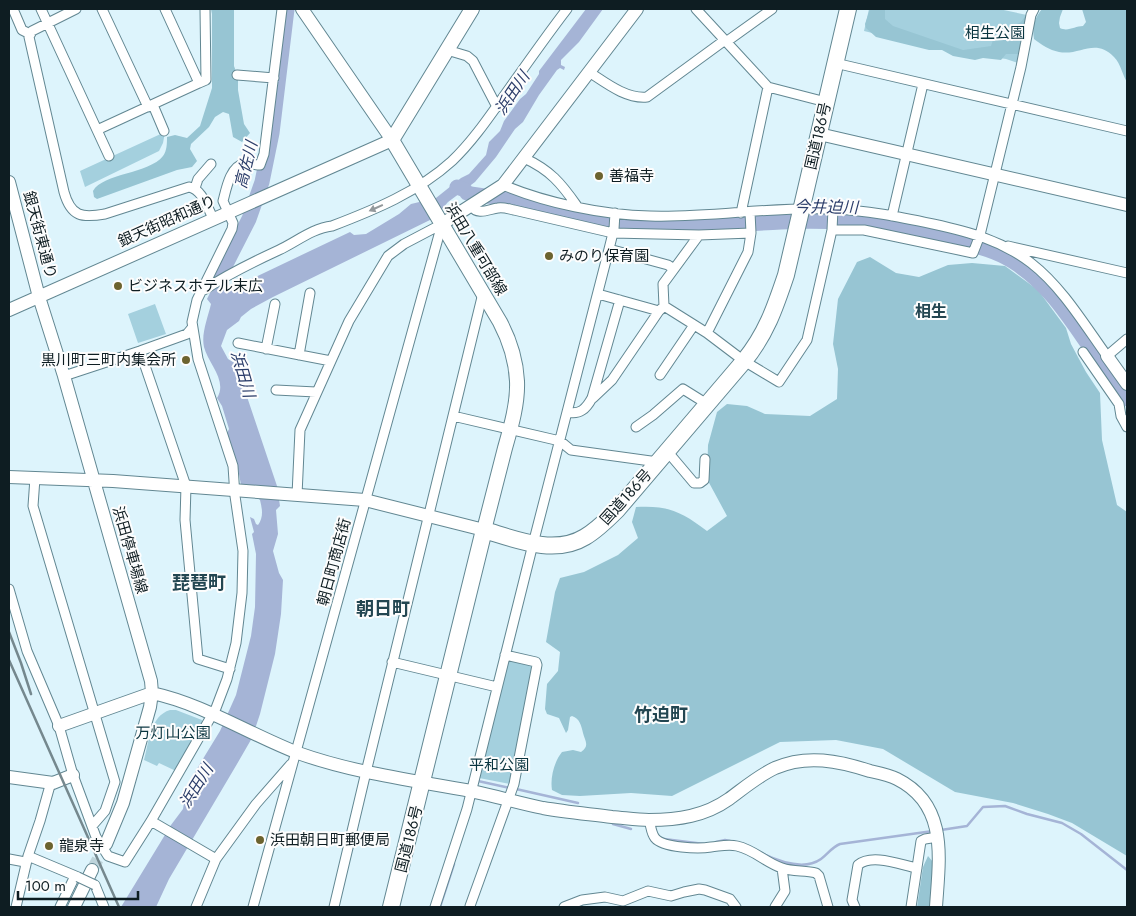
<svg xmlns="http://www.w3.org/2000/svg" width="1136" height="916" font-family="Jost,'Noto Sans JP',sans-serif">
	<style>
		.green { fill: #a4d0de }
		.forest { fill: #97c5d3 }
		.water { fill: #a5b4d6 }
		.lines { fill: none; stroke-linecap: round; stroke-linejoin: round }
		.stream { stroke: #a5b4d6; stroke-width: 2.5 }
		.river { stroke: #a5b4d6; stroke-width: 15 }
		.secondary-tunnel { stroke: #bed4db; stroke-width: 12; stroke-dasharray: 12 6; stroke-linecap: butt }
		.street-casing { stroke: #628792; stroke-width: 11 }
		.secondary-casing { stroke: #628792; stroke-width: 14 }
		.primary-casing { stroke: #628792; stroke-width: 16 }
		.highway-casing { stroke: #628792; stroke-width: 18 }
		.street { stroke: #fff; stroke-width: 9 }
		.secondary { stroke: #fff; stroke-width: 12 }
		.primary { stroke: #fff; stroke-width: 14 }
		.highway { stroke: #fff; stroke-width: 16 }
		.rail { stroke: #75888e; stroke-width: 2.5 }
		.street-bridge-casing { stroke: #628792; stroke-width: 11; stroke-linecap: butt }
		.street-bridge { stroke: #fff; stroke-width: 9 }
		.oneway { fill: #93999c }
		.poi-dot { fill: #6c632f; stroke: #fdfdfd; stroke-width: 2 }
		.labels { text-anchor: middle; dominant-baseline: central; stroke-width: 4; stroke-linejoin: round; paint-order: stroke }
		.park-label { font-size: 15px; fill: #0a3540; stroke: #fdfdfd }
		.street-label { font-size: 15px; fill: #0e1d22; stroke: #fdfdfd }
		.poi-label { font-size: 15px; fill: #0e1d22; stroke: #fdfdfd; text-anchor: start }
		.water-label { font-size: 16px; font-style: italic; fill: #2b3d6a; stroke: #fdfdfd }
		.neighbourhood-label { font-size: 16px; font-weight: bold; fill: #234651; stroke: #fdfdfd }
		.quarter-label { font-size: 18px; font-weight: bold; fill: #234651; stroke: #fdfdfd }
	</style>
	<rect width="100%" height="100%" fill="#ddf4fc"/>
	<path class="green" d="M869,9h130l28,6 -9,48 -12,-4 -76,-12 -66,-16z
		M165,132l-2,11 -4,8 -74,36 -5,-16z
		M155,304l11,30 -28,9 -10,-29z
		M511,659l22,5 1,3 -24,117 -31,-6 29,-117z
		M170,710h6l26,10 1,3 -27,48 -17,-8 -2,3 -13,-6c5,-18 6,-44 26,-50z"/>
	<path class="forest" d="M211,9h23v57l4,11v13l6,34 6,9 -8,9 -9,-5 -4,-23 -6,-2 -8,5 -6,10 -18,17 -1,5 7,12 -5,6 -15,3 -80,29 -3,-2 -1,-6c10,-18 56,-17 70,-35 4,-5 4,-13 4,-19l8,-2 12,3 13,-12 12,-38v-74z
		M870,9h15v10l8,7 70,24 28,-4 3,-9 15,-3 6,-9 6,-3 6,-8 -9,40h-12l-5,6 -18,-2 -8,2 -22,-4 -11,-6h-13l-53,-13 -10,-9 -1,-4z
		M1042,9h21l-3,8 -1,6 1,5c8,4 15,-2 23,-2l3,-4 -4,-13h45v73c-5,-8 -6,-18 -13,-25 -19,-20 -34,-1 -55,-5 -10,-2 -17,-7 -25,-13 -2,-12 0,-20 8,-30z
		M870,257l26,16 23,4 29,-12 24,-2 33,3 33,24 28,38 5,16 15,28 14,21 2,47 15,65 10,7v344l-55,-33 -24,-9 -35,-11 -58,-11 -72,-43 -47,-9 -56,2 -108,54 -41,-3 -51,3 -18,-1 -10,-5c-2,-12 2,-28 10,-38l11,-2 8,2c9,-6 4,-11 2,-19 -2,-8 -3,-14 -11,-17l-2,1 -2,13 -2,3 -7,-15 -12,-4 -2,-5 2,-25 11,-13 2,-19 -14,-10 9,-50 5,-14 24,-6 34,-17 20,-17 -6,-16 4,-15c32,-2 46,5 71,24l20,-15 -20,-37 1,-34 9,-33 10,-8 20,2 18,8 45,2 27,-17 1,-30 -5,-25 5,-45 19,-37z
		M928,856l5,6 -3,45h-13l6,-40z"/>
	<path class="water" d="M586,9h17l-24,33 -18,18v5l4,2 -1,3 -4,-2 -3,2 -18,25 -16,27 -8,7 -19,28 -21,25 -27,20 -6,7 -12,11 -157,77 -22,12 -10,8 -2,4 -12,9 -6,16 7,13 8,5 41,122 3,20 -4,4 2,24 -5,17 6,22 4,7 -2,34 -6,40 -15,60 -8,24 -15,26 -68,115 -13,28h-35l50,-82 12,-16 4,-24 33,-54 16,-36 15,-59 4,-29 1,-53 -4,-20 2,-2 -4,-15 4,2 2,5 2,1c6,-8 4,-17 2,-25l-19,-15 -4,-22 -10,-30 2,-4 -7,-23 -5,-8c11,-17 -9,-35 -13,-51 -3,-13 4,-30 7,-43l-4,-5 11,-22 6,-5 -2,7 6,11 122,-58 4,3 12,-1 33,-20 12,-10 25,-6 25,-20 8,-4 17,-19 3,-13 11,-11 4,-10 16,-22 6,-5 13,-20v-3z"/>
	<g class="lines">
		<path class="stream" d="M478,781l32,7
			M516,789l62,14
			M613,824l18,5
			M941,830l26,-4 16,-19 22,-1 22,8 35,9 19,11 46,36
			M664,839l40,5
			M716,842l9,-2 5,1
			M763,854c17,8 41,17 58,5 7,-5 11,-12 19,-15l93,-13
			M440,907l14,-43"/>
		<path class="river" d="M457,187l8,3 2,3c15,4 30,3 45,6 44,9 88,24 133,27 45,3 91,-2 136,-4 56,-3 113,3 168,17 22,6 44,10 63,22 37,23 56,55 80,89 11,17 24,33 35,49
			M218,294l4,-22 27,-53 13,-37 10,-49 15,-124"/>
		<path class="secondary-tunnel" d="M92,870l14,-26"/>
		<g class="street-casing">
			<path id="street" d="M13,9l9,21 8,4
				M41,9l68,147
				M76,9l-44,22 -3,6 35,155c7,25 18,26 41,22l84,-27c13,2 18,20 24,31
				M102,9l46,98
				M696,9l72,78 58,15
				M726,42l46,-33
				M447,50l20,6 6,5 24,46
				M835,63l292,68
				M589,72c17,11 37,27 58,25l78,-57
				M237,75l37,3
				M199,83l7,-3 -1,-71
				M153,105l11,26
				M97,130l102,-47 -34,-74
				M524,158c26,12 37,25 53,48
				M503,185c43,18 100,30 147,31 61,2 121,-10 182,-7 34,1 68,8 101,15 36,8 68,16 98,39 31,24 53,61 76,93l20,-17
				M195,188l3,-9 13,-15
				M471,206c7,10 18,3 27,2 5,-1 11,1 16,2l99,23 86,2 52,-2
				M741,213l27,-126
				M892,216l31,-132
				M832,230h32l109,23 7,-18 41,-168 10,-52 3,-6
				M699,235l-36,49 1,22 43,27 37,28 35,21 28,-42 25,-110 1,-21
				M1008,246l119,27
				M609,249l59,16 6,4
				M204,290c24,-16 49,-28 75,-40 17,-8 34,-22 53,-24 42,-16 86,-34 120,-65 22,-21 39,-47 57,-72 19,-27 38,-54 58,-80
				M598,294l61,17 3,-3
				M707,333l41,-81 3,-19 -1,-21
				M238,343l93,18
				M266,349l9,-45
				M140,351l46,135 -1,34 13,139 32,10
				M1083,352l36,52 2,12 6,11
				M299,355l11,-62
				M660,375l34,-50
				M64,376l76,-25 47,-17 5,-6
				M276,390l40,2
				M593,398l19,-18 47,-69
				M567,412c13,3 19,-3 25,-14l28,-98
				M453,416l107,25 11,9 87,12
				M636,427l17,-12 30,-26 24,15
				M667,451l27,32h6l4,-3 1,-21
				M35,478l-2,28 82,276 -10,29 -13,15
				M297,495l3,-65 49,-109 39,-65 16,-12 38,-20
				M9,589l18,62 32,75 14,49 23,62 12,19 17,6 26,-41 65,-113 11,-29 9,-36 6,-50 1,-42 -8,-55 -2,-30 -35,-107 -6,-37 5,-22 35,-71 1,-6 -10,-22c3,-11 7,-35 21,-37 5,-1 11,1 16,1l4,-11 18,-145
				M392,662l105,25
				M649,820c2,6 2,13 6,18 8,10 44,11 56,9 10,-1 17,-3 26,-1 18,4 29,17 45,22 11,4 23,2 34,5l3,3 9,31
				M151,821l65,38
				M28,856l12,-35 11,-39
				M9,859l16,3
				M95,885l9,22
				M470,906l44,-122 23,-119 -1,-3 -31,-7
				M16,907l12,-51 50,21
				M60,907l15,-31
				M196,907l20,-48 40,-55 35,-40
				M253,907l189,-683
				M334,907l32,-135 117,-479
				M435,907l32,-98 66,-265 76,-295 5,-20 1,-16
				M564,907l18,-7 23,-3 18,4 25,-10 23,5 13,-4 15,-3 6,1 25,9 6,8
				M775,907l10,-16 -3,-23
				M855,907l-3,-7 6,-35c14,-12 43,0 59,3
				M911,907l10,-66 4,-2 13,-2"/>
		</g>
		<g class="secondary-casing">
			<path id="secondary" d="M819,134l308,71
				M9,182l30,115 25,79 87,305 1,12 -2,14 -27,96 -17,41
				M442,224l61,-39 134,-176
				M9,310l383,-170 -90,-131
				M1107,356l20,28
				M9,477l104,4 252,19 119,30
				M59,726l93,-33c51,11 97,41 146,60 56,20 114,27 173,38 24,5 48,12 72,17 23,4 46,6 69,9 13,1 25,3 37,3 29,0 56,-4 80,-21 15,-11 29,-23 46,-31 32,-14 64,-7 95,3 9,2 19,4 27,8 52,26 42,81 39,128
				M9,777l44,6 20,-8
				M74,907l18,-37"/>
		</g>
		<g class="primary-casing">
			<path id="primary" d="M472,9l-80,131 108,182c10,19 16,38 17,59 1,22 -6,46 -12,67 -7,27 -14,55 -21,82"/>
		</g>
		<g class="highway-casing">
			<path id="highway" d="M391,907l93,-377c31,9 70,26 101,7 12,-7 22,-17 32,-27l127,-149c22,-27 31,-53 42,-86l62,-266"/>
		</g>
		<use href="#street" class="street"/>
		<use href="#secondary" class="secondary"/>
		<use href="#primary" class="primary"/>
		<use href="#highway" class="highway"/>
		<path class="rail" d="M9,632l12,31 10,31
			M9,660l110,247"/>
		<g class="street-bridge-casing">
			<path id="street-bridge" d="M78,877l17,8"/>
		</g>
		<use href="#street-bridge" class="street-bridge"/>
	</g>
	<defs><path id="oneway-solid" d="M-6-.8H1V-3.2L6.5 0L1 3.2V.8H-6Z" transform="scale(1.25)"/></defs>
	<use class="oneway" href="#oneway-solid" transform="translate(376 208) rotate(156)"/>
	<g class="poi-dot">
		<circle cx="599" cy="176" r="5"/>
		<circle cx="549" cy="256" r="5"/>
		<circle cx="118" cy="286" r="5"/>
		<circle cx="186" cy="360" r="5"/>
		<circle cx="260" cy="840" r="5"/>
		<circle cx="49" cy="846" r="5"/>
	</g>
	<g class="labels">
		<g class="park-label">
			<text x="995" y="33">相生公園</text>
			<text x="173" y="733">万灯山公園</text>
			<text x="499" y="765">平和公園</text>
		</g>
		<g class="street-label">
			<text transform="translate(818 136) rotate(-77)">国道186号</text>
			<text transform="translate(167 221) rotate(-24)">銀天街昭和通り</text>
			<text transform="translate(40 235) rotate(75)">銀天街東通り</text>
			<text transform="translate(476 249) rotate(59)">浜田八重可部線</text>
			<text transform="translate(626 497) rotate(-48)">国道186号</text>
			<text transform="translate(130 550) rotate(74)">浜田停車場線</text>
			<text transform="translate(334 562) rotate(-75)">朝日町商店街</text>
			<text transform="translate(409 839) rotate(-76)">国道186号</text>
		</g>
		<g class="poi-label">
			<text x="609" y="176">善福寺</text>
			<text x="559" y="256">みのり保育園</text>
			<text x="128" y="286">ビジネスホテル末広</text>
			<text x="176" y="360" text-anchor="end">黒川町三町内集会所</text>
			<text x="270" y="840">浜田朝日町郵便局</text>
			<text x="59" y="846">龍泉寺</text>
		</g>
		<g class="water-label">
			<text transform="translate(512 93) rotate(-56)">浜田川</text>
			<text transform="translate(246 165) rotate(-76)">高佐川</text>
			<text transform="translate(826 207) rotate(1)">今井迫川</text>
			<text transform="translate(243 374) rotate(74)">浜田川</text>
			<text transform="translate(196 786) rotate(-58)">浜田川</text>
		</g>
		<g class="neighbourhood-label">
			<text x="931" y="311">相生</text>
		</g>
		<g class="quarter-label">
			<text x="199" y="583">琵琶町</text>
			<text x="383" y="609">朝日町</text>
			<text x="661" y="715">竹迫町</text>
		</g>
	</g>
	<rect width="1136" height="916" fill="none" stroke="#0e1d22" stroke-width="20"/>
	<path d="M18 891v8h120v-8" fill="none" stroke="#0e1d22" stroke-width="2.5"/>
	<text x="25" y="891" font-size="15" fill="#0e1d22" stroke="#fdfdfd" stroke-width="4" paint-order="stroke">100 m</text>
</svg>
